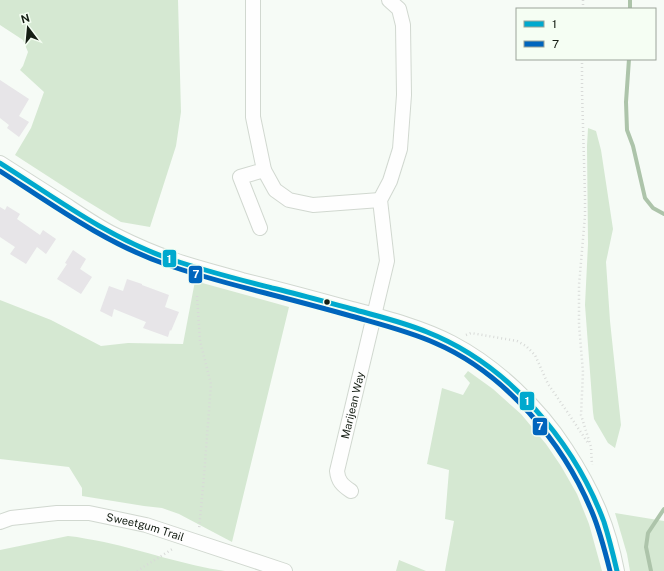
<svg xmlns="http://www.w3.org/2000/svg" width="664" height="571" font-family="'Public Sans',sans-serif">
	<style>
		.green { fill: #d5e8d2 }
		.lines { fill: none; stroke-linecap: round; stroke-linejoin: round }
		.stream { stroke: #adc4aa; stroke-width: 4 }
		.building { fill: #e7e5e8 }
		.minor-casing { stroke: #d1d8d0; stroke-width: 16 }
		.path { stroke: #d8dad8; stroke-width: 2.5; stroke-dasharray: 1 3; stroke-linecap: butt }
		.minor { stroke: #fefefe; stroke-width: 14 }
		.bus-1-casing { stroke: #f5fef3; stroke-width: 8 }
		.bus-2-casing { stroke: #f5fef3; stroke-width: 8 }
		.bus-1 { stroke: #00a9ce; stroke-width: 5 }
		.bus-2 { stroke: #0065bd; stroke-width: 5 }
		.bus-dot { fill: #151e14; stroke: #f5fef3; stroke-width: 1.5 }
		.labels { text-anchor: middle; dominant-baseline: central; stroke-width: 3.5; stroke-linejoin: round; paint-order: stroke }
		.street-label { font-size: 11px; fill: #151e14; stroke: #f5fef3 }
		.line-badge { stroke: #f5fef3; stroke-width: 1.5 }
		.badge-label { font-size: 11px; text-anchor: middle; font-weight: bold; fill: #fff }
	</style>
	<rect width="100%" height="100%" fill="#f6fbf6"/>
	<path class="green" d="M0,0h178l3,112 -5,34 -26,81 -29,-5 -41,-25 -65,-42 16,-27 13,-36 -24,-22 3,-4 5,-14 -5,-12 -23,-15z
		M588,128l8,3 5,19 12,79 -7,33 4,59 11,104 -6,23 -7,-5 -14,-24 -1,-7 -8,-107 3,-61 -1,-98z
		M195,281l94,26 -57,235 -53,-28 -17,-6 -18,-2 -62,-10v-8l-13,-21 -69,-8v-159l51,20 50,26 27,-3 55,1z
		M468,371l25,18 28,25 25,30 15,22 16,28 12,30 13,47h-157l9,-50 -9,-2 4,-49 -22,-6 15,-76 21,7 7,-12 -6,-7z
		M615,513l49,8v50h-34l-3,-17z
		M68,536c12,1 24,4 36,6 41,9 80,23 121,29h-225v-21z
		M399,560l27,11h-30z"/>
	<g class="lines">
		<path class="stream" d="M630,0v9
			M629,59l-3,43 1,28 6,16 12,52 8,10 11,6
			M651,571l-5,-24 2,-14 16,-24"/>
	</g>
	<path class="building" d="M0,80l29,19 -10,17 10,6 -10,15 -12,-9 2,-3 -9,-7z
		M7,206l13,8 -3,5 23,16 3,-5 13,9 -10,15 -9,-7 -11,17 -16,-10 5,-7 -15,-10v-30l5,3z
		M73,250l13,9 -6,10 12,8 -11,17 -24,-15 10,-15 -2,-1z
		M127,279l15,5v1l27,10 -4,12 14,5 -8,19 -1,-1 -2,7 -25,-9 3,-6 -32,-13 -2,8 -12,-6 9,-25 14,5z"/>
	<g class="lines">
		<g class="minor-casing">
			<g id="minor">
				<path d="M253,0v117l11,53 11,20 14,10 24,5 67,-5"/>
				<path d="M0,163c22,14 44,28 66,42 15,10 31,21 47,29 20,10 40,19 61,26 23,8 45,13 68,20 37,9 74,19 110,29 34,9 69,18 100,34 44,23 87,64 114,106 26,40 42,75 51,122"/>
				<path d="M260,228l-20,-51 24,-7"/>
				<path id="s1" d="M351,491c-9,-6 -13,-10 -14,-20l50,-210 -7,-61 10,-19 10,-32 4,-54 -1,-70 -4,-16 -10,-9"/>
				<path id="s2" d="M0,522l11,-4 46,-5h32l57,12 139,46"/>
			</g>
		</g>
		<path class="path" d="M583,0v9
			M582,59v32l3,105v20l-6,69v40l4,47 -2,43 10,32 1,18
			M197,296l3,45 11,43 -7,92 -5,53
			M466,335l5,-2 46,8 9,5 9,9 13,29 18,26 22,33
			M137,571l37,-23"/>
		<use href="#minor" class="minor"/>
		<g class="bus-1-casing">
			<path id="bus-1" d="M0,163c54,34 106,73 167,95 34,12 70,21 105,30 27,6 53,14 80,21 25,7 51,13 75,23 81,32 147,109 177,190 5,16 9,32 13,49"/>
		</g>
		<g class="bus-2-casing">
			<path id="bus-2" d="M0,171c53,34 105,72 165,93 33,12 69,21 104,30 27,7 54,14 82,22 28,8 57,15 84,27 70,30 128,99 157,169 8,19 13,39 18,59"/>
		</g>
		<use href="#bus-1" class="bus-1"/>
		<use href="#bus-2" class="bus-2"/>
	</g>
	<circle class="bus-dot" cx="327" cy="302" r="3.5"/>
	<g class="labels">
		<g class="street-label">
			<text stroke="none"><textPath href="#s1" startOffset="93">Marijean Way</textPath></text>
			<text stroke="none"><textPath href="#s2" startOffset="148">Sweetgum Trail</textPath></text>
		</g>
	</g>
	<g class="line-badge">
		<rect x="162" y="249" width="15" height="19" rx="4" fill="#00a9ce"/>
		<rect x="188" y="265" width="15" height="19" rx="4" fill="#0065bd"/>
		<rect x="519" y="391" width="16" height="20" rx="4" fill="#00a9ce"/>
		<rect x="532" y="417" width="16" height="19" rx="4" fill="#0065bd"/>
	</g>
	<g class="badge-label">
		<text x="169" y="263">1</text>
		<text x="196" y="278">7</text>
		<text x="527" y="405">1</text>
		<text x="540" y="430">7</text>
	</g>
	<rect x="516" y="8" width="140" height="52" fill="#f5fef3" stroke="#9ba49a"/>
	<rect x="524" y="21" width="20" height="6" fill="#00a9ce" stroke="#9ba49a"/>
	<text x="552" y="28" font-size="12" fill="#151e14">1</text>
	<rect x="524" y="41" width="20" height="6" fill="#0065bd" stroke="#9ba49a"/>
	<text x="552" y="48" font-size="12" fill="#151e14">7</text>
	<g transform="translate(28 28) rotate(344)" stroke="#f5fef3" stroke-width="3" paint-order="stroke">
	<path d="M0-3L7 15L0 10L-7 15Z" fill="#151e14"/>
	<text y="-6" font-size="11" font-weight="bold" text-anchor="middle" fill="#151e14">N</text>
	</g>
</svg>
